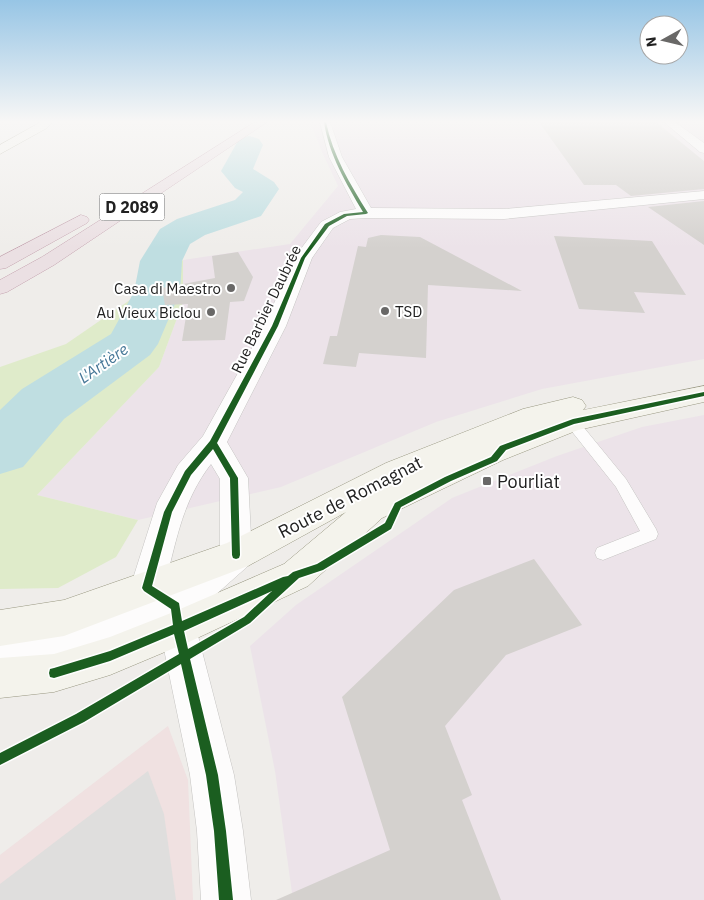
<svg xmlns="http://www.w3.org/2000/svg" width="704" height="900" font-family="'IBM Plex Sans',sans-serif">
	<style>
		.commercial { fill: #f0e1e1 }
		.industrial { fill: #ece3e9 }
		.grass { fill: #dfebca }
		.parking { fill: #dfdedd }
		.lines { fill: none; stroke-linecap: round; stroke-linejoin: round }
		.river { fill: #bfdee1; fill-rule: evenodd }
		.building { fill: #d4d1ce }
		.lane-casing { stroke: #c5c4c2; stroke-width: 1 }
		.street-casing { stroke: #c5c4c2; stroke-width: 1 }
		.secondary-casing { stroke: #999882; stroke-width: 1 }
		.highway-casing { stroke: #c4a2af; stroke-width: 1 }
		.lane { fill: #fdfcfc; fill-rule: evenodd }
		.street { fill: #fdfcfc; fill-rule: evenodd }
		.secondary { fill: #f4f3ec; fill-rule: evenodd }
		.highway { fill: #ebe0e3; fill-rule: evenodd }
		.cycleway-casing { stroke: #fff; stroke-width: 3 }
		.cycleway { fill: #1b5e20; fill-rule: evenodd }
		.poi-dot { fill: #696867; stroke: #fff; stroke-width: 2 }
		.labels { text-anchor: middle; dominant-baseline: central; stroke-width: 4; stroke-linejoin: round; paint-order: stroke }
		.far-poi-label { font-size: 15px; fill: #212121; stroke: #fff; text-anchor: end }
		.far-street-label { font-size: 15px; fill: #212121; stroke: #fff }
		.shield { fill: #fff; stroke: #646464; stroke-width: 1 }
		.shield-label { font-size: 16px; font-weight: bold; fill: #212121 }
		.far-water-label { font-size: 16px; font-style: italic; fill: #467797; stroke: #fff }
		.poi-label { font-size: 18px; fill: #212121; stroke: #fff; text-anchor: start }
		.street-label { font-size: 18px; fill: #212121; stroke: #fff }
	</style>
	<rect width="100%" height="100%" fill="#efedea"/>
	<path class="commercial" d="M168,726l20,54 5,120h-193v-45z"/>
	<path class="industrial" d="M313,122h391v237l-162,30 -106,33 -155,65 -143,33 -101,-25 122,-128 24,-65v-42l107,-16 48,-58 -16,-34 -11,-28z
		M704,415v485h-411l-18,-129 -25,-125 46,-41 156,-107 105,-42 85,-29z"/>
	<path class="grass" d="M183,260v42l-24,65 -122,128 101,25 -22,37 -58,31 -58,1v-222l66,-23 77,-53z"/>
	<path class="parking" d="M148,771l16,43 12,86h-176v-16z"/>
	<g class="lines">
		<path class="river" d="M249,136l10,3 4,6 -10,24 21,13 5,7 -18,27 -56,19 -15,9 -8,17 -2,31 -22,52 -8,11 -86,64 -41,48 -23,7v-64l22,-21 89,-55 23,-42 6,-31 20,-32 17,-10 58,-19 8,-8 -8,-4 -14,-17 18,-32z"/>
	</g>
	<path class="building" d="M539,122h117l48,39v28l-73,7 -15,-11h-32z
		M704,201v44l-56,-38z
		M381,235l39,2 102,54 -94,-6 -2,73 -67,-5 -3,14 -33,-3 7,-28h7l21,-90 8,1 2,-9z
		M554,236l98,5 34,54 -52,-3 11,21 -66,-4z
		M238,252l15,25 -9,24 -14,1 -5,38 -43,1 6,-37 -23,1 -3,-17 53,-10 -3,-22z
		M534,559l48,66 -76,30 -61,71 27,69 -10,5 39,100h-225l114,-50 -48,-153 112,-107z"/>
	<g class="lines">
		<g class="lane-casing">
			<path id="lane" d="M567,411l5,2 54,66 30,50 2,5 -2,5 -53,21 -6,-2 -2,-5 2,-5 43,-17 -24,-44 -54,-68 -1,-3 1,-3z"/>
		</g>
		<g class="street-casing">
			<path id="street" d="M320,122h10l12,35 29,51 133,1 200,-18v8l-200,20 -138,-1 -16,1 -17,9 -21,30 -26,68 -59,116 21,36 4,77 -4,11 -53,47 1,15 38,147 9,56 8,69h-50l-4,-69 -7,-56 -30,-145 -101,40 -59,12v-38l59,-12 80,-30 -4,-2 -5,-12 27,-85 21,-38 25,-29 61,-110 30,-68 27,-36 19,-10 16,-3 -27,-52zM211,464l9,15v69l-46,37 -8,-5c11,-42 17,-80 45,-116z
				M664,122h11l29,21v10l-4,-1z"/>
		</g>
		<g class="secondary-casing">
			<path id="secondary" d="M41,122h11l-5,6 -47,26v-9z
				M704,386v16l-126,28 -75,30 -121,58 -74,68 -117,55 -81,34 -56,17 -54,6v-40l54,-4 56,-17 61,-24 113,-49 62,-52 -98,54 -184,70 -64,10v-36l64,-10 163,-57 159,-80 137,-54 50,-12 9,3 4,6 -3,4z"/>
		</g>
		<g class="highway-casing">
			<path id="highway" d="M255,122h12l-213,143 -47,27 -7,2v-14l42,-23z
				M81,215l6,2 2,3 -2,3 -81,45 -6,1v-12z"/>
		</g>
		<use href="#lane" class="lane"/>
		<use href="#street" class="street"/>
		<use href="#secondary" class="secondary"/>
		<use href="#highway" class="highway"/>
		<g class="cycleway-casing">
			<path id="cycleway" d="M324,122h2c7,34 24,62 42,91l-2,1 -19,2 -18,10 -24,32 -27,68 -61,117 21,35 2,77 -1,3 -3,1 -3,-1 -1,-3 -2,-77 -17,-29 -22,26 -19,37 -20,74 27,17 3,18 101,-44 5,-1 5,-4 24,-8 68,-41 10,-20 50,-26 46,-20 9,-11 73,-27 131,-27v4l-130,28 -68,26 -9,11 -46,20 -50,26 -10,22 -68,41 -24,8 -49,45 -60,36 28,116 8,56 7,69h-14l-5,-69 -8,-56 -25,-111 -97,58 -84,43v-12l76,-39 103,-60 -5,-20 -64,27 -56,17 -4,-1 -1,-4 1,-4 4,-1 56,-17 63,-26 -2,-16 -27,-18 -2,-3 22,-76 21,-41 25,-30 62,-115 29,-68 24,-34 19,-10 19,-2c-17,-29 -34,-57 -39,-90zM272,591l-28,26 -56,32 -4,-18z"/>
		</g>
		<use href="#cycleway" class="cycleway"/>
	</g>
	<linearGradient id="sky" x2="0" y2="1"><stop stop-color="#97c5e5"/><stop offset="0.49" stop-color="#f8f7f6"/><stop offset="1" stop-color="#f8f7f6" stop-opacity="0"/></linearGradient>
	<rect width="704" height="248" fill="url(#sky)"/>
	<g class="poi-dot">
		<circle cx="231" cy="288" r="5"/>
		<circle cx="385" cy="311" r="5"/>
		<circle cx="211" cy="312" r="5"/>
		<rect x="482" y="476" width="10" height="10" rx="2.5"/>
	</g>
	<g class="labels">
		<g class="far-poi-label">
			<text x="221" y="288">Casa di Maestro</text>
			<text x="395" y="311" text-anchor="start">TSD</text>
			<text x="201" y="312">Au Vieux Biclou</text>
		</g>
		<g class="far-street-label">
			<text transform="translate(266 309) rotate(-64)">Rue Barbier Daubrée</text>
		</g>
		<rect class="shield" x="99.5" y="193.5" width="65" height="27" rx="4"/>
		<g class="shield-label">
			<text x="132" y="207">D 2089</text>
		</g>
		<g class="far-water-label">
			<text transform="translate(103 363) rotate(-35)">L'Artière</text>
		</g>
		<g class="poi-label">
			<text x="497" y="481">Pourliat</text>
		</g>
		<g class="street-label">
			<text transform="translate(350 497) rotate(-27)">Route de Romagnat</text>
		</g>
	</g>
	<g transform="translate(664 40) rotate(262)"><circle r="24" fill="#ffffff" stroke="#a6a6a6"/>
	<path d="M0-4L9 19L0 12L-9 19Z" fill="#696867"/>
	<text y="-8" font-size="14" font-weight="bold" text-anchor="middle" fill="#212121">N</text>
	</g>
</svg>
